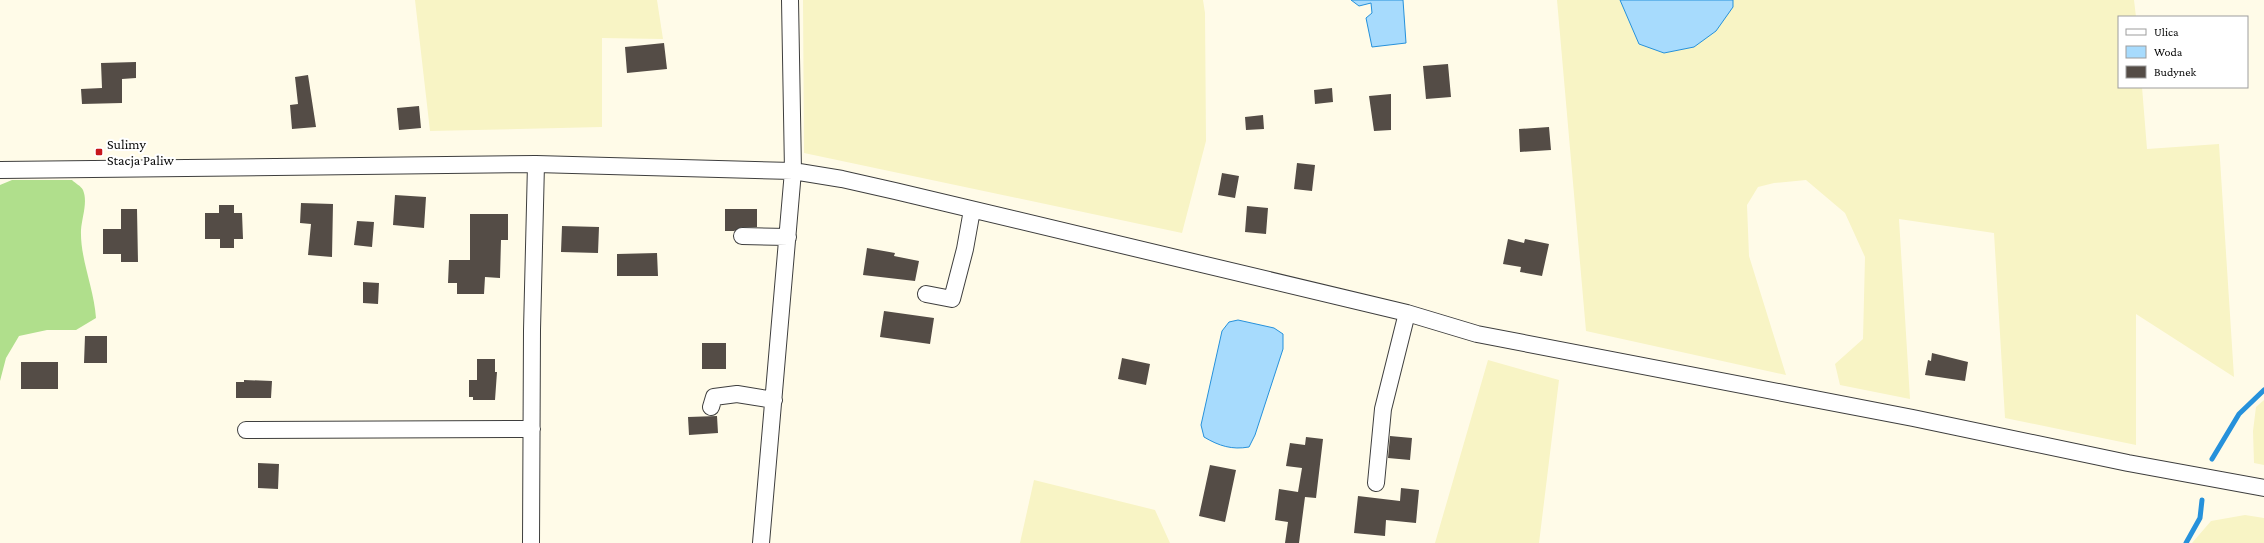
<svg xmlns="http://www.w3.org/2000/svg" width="2264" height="543" font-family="'Crimson Pro',serif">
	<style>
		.farmland { fill: #f8f4c5 }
		.forest { fill: #b0df8c }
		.water { fill: #a7dbfd; stroke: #2691db }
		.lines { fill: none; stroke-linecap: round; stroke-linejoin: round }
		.stream { stroke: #2691db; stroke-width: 5 }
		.building { fill: #544c46 }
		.minor-casing { stroke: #3e3e3e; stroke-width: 18 }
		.minor { stroke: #fff; stroke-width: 16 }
		.poi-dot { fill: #c7161c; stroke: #fff; stroke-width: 1.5 }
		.labels { text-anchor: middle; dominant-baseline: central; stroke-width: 4; stroke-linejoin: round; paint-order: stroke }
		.poi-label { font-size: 14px; fill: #0b0b0b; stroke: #fff; text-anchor: start }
	</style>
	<rect width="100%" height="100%" fill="#fffbe8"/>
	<path class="farmland" d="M415,0h242l6,39 -61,-1v89l-172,4z
		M803,0h400l2,13 1,128 -24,92 -378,-80z
		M1557,0h577l2,17h-17v70h23l5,62 72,-5 15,233 -98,-63v131l-131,-27 -11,-185 -95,-14 11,180 -70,-14 -5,-21 28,-25 2,-82 -20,-44 -39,-33 -32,3 -16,4 -11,18 2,51 37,119 -200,-44z
		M1488,360l71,20 -20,163h-104z
		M2264,400v65l-10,-2 -1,-32 3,-24z
		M1034,480l121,30 15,33h-150z
		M2245,515l19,3v25h-72l19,-22z"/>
	<path class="forest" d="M12,180h60c3,3 9,6 11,10 5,12 -1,27 -2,40 -1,29 13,58 15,88l-20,12h-29l-28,6 -13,22 -6,23v-196z"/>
	<path class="water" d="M1351,0h52l3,43 -34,4 -6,-29 6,-5 -1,-10 -12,3z
		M1620,0h113v7l-17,24 -22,16 -30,6 -25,-9z
		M1238,320l36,8 9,6v15l-28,86 -6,12c-17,3 -30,-1 -45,-10l-3,-12 21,-94 7,-9z"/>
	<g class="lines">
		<path class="stream" d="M2212,459l27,-45 25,-24
			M2186,543l14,-25 2,-18"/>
	</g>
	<path class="building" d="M664,43l3,26 -40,4 -2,-26z
		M136,62v16l-14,1v24l-40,1 -1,-15 21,-1 -1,-25z
		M1448,64l3,33 -25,2 -3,-33z
		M308,75l8,52 -24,2 -2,-24 8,-1 -3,-27z
		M1332,88l1,14 -18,2 -1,-14z
		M1391,94v36l-17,1 -5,-35z
		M419,106l2,22 -22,2 -2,-22z
		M1263,115l1,14 -18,1 -1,-13z
		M1549,127l2,23 -31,2 -1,-23z
		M1297,163l18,2 -3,26 -18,-2z
		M1222,173l17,3 -4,22 -17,-3z
		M395,195l31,2 -2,31 -31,-3z
		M301,203l32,1 -1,53 -24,-2 3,-31 -11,-1z
		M219,205h15v8h8l1,26h-9v9h-14v-9h-15v-26h14z
		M1247,206l21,2 -2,26 -21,-2z
		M121,209h16l1,53h-17v-8h-18v-25h18z
		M725,209h32v18h-15l-8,4h-9z
		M470,214h38v26h-7l-1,38 -15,-1 -1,17h-27v-11h-9l1,-23h21z
		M357,221l17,1 -2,25 -18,-2z
		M562,226l37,1 -1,26 -37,-1z
		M1508,239l16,4 1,-4 24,5 -7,32 -22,-4 1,-5 -18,-3z
		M867,248l28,5 -1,3 25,5 -4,20 -52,-6z
		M657,253l1,23h-41v-22z
		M363,282l16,1 -1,21 -15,-1z
		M884,311l50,7 -4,26 -50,-7z
		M85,336h22v27h-23z
		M702,343h24v26h-24z
		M1932,353l36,9 -3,19 -40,-6 3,-15 3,1z
		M1122,358l28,6 -4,21 -28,-6z
		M477,359h18v13h2l-2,28h-22v-3h-4v-17h8z
		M21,362h37v27h-37z
		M244,380l28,1 -1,17h-35v-16h8z
		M717,416l1,17 -29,2 -1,-18z
		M1390,436l22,2 -2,22 -22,-2z
		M1306,437l17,2 -7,59 -11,-1 -6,46h-14l3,-21 -13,-2 4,-31 19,3 4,-24 -16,-2 4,-23 15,2z
		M258,463l21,1 -1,25 -20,-1z
		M1210,465l26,5 -11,52 -26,-6z
		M1401,488l18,2 -3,33 -30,-3 -1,16 -31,-3 4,-37 42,5z"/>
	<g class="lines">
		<g class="minor-casing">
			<path id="minor" d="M0,170l536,-6 257,7 49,8 53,12 512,122 70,21 436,84 215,45 136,25
				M742,236l46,1
				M926,294l26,5 13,-50 7,-39
				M711,407l3,-10 23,-3 37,6
				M246,430l286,-1
				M1376,483l7,-74 24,-96
				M531,543l1,-213 4,-166
				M761,543l32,-372 -3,-171"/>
		</g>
		<use href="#minor" class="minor"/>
	</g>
	<rect class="poi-dot" x="95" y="148" width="8" height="8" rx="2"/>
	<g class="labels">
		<g class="poi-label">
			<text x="107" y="144">Sulimy<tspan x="107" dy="16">Stacja Paliw</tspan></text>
		</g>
	</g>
	<rect x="2118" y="16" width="130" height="72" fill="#ffffff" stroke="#9d9d9d"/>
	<rect x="2126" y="29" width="20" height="6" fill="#ffffff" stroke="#9d9d9d"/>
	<text x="2154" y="36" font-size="12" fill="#0b0b0b">Ulica</text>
	<rect x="2126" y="46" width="20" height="12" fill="#a7dbfd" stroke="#9d9d9d"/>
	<text x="2154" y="56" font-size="12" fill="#0b0b0b">Woda</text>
	<rect x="2126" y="66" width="20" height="12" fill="#544c46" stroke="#9d9d9d"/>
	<text x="2154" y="76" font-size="12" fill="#0b0b0b">Budynek</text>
</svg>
